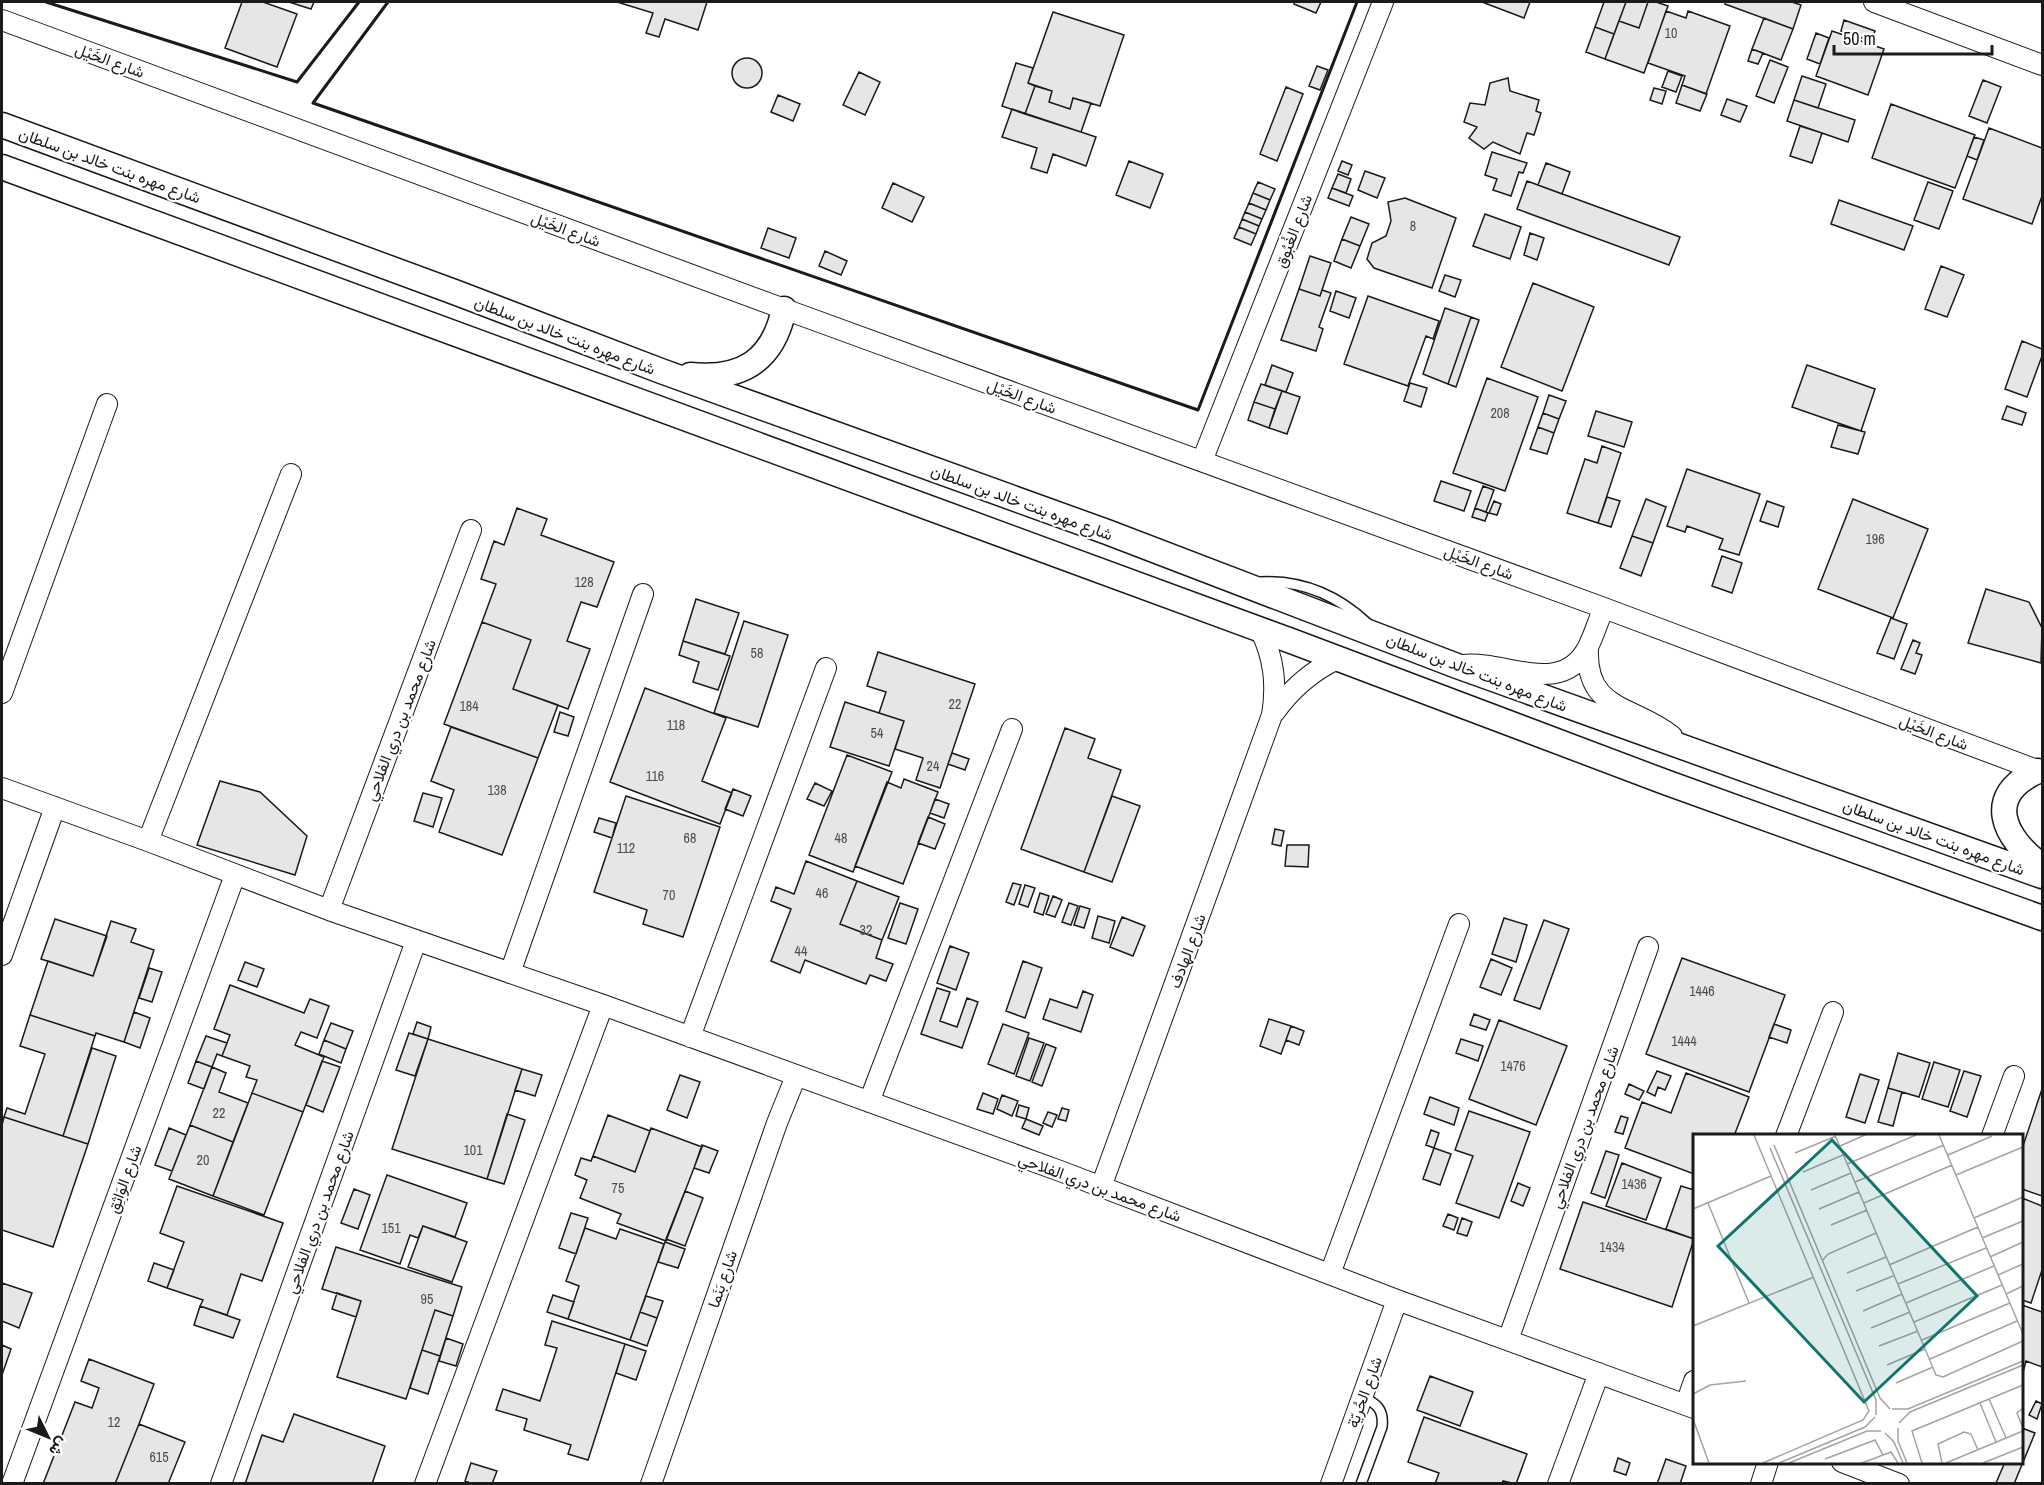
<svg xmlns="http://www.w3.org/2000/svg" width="2044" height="1485" font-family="'Archivo Narrow',Vazirmatn,sans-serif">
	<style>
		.building { fill: #e6e6e6; stroke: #1a1a1a; stroke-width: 1.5 }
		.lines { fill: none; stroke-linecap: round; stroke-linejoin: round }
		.service-casing { stroke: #1a1a1a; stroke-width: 12 }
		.minor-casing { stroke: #1a1a1a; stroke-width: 22 }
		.tertiary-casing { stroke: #1a1a1a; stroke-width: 27 }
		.service { stroke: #fff; stroke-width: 9 }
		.minor { stroke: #fff; stroke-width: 20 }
		.tertiary { stroke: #fff; stroke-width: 24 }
		.wall { stroke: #1a1a1a; stroke-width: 3 }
		.labels { text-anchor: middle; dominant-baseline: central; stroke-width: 4.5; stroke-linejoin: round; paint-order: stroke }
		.number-label { font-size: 14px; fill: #4d4d4d }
		.street-label { font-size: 16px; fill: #1a1a1a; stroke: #fff }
		.inset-road { fill: none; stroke: #a3a3a3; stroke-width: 1.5 }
		.view { fill: #0f766e; fill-opacity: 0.15; stroke: #0f766e; stroke-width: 3 }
		.inset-edge { fill: none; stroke: #1a1a1a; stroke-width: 3 }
	</style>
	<rect width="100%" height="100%" fill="#fff"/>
	<path class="building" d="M242,2h21l34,12 -20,53 -52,-19z
		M289,2h25l-3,7z
		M617,2h90l-9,28 -33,-11 -6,18 -13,-4 7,-20z
		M1295,2h26l-5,11 -22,-9z
		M1482,2h48l-6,16z
		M1604,2h22l-12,32 -19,-7z
		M1626,2h22l-9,26 -20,-7z
		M1648,2h8l12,4 -24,67 -39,-14 14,-38 20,7z
		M1726,2h66l9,3 -8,24 -68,-25z
		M1666,11l20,7 2,-7 42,15 -24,68 -24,-9 3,-9 -37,-13z
		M1053,12l71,23 -24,71 -27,-8 -3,11 -21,-7 3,-11 -24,-8z
		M1764,18l29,11 -12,31 -29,-11z
		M1844,20l31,11 -4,10 -30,-10z
		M1595,27l19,7 -9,25 -19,-7z
		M1832,31l52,18 -16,46 -52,-19z
		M1816,33l13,5 -9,26 -13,-5z
		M1752,49l11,4 -5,11 -10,-3z
		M732 73a15 15 0 1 1 30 0a15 15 0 1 1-30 0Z
		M1770,60l18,7 -14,36 -18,-7z
		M1016,63l17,5 -5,15 7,3 -10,28 -23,-8z
		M1317,66l11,4 -8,20 -11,-4z
		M1668,71l14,5 -6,16 -14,-5z
		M859,72l21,10 -15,33 -22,-10z
		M1802,76l24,8 -8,24 -24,-8z
		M1508,78l2,13 29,9 -3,11 5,2 -7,22 -7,-2 -7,21 -27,-12 -9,7 -15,-11 8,-11 -13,-5 6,-19 15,2 5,-22z
		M1983,80l18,7 -14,36 -18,-7z
		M1682,85l25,9 -7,17 -24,-8z
		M1035,86l17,5 -3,11 21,7 3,-11 18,5 -10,29 -56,-18z
		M1286,87l17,7 -26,67 -17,-7z
		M1654,88l12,3 -4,13 -12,-4z
		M778,95l22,9 -7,17 -22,-9z
		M1727,99l20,7 -7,16 -19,-7z
		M1794,100l61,20 -7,22 -61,-21z
		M1891,104l84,31 -20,53 -83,-30z
		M1012,109l84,28 -10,29 -33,-12 -6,19 -16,-5 6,-20 -35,-11z
		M1800,126l22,7 -10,30 -22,-7z
		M1989,128l53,20v48l-10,28 -69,-25z
		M1974,137l10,3 -7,20 -10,-4z
		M1492,152l35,11 -4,10 -4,-1 -8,24 -18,-6 4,-11 -12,-4z
		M1129,161l34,13 -13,34 -34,-13z
		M1342,161l10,4 -4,10 -10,-4z
		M1546,163l24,9 -8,22 -24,-9z
		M1365,171l20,7 -8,20 -19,-8z
		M1338,174l13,5 -5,14 -14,-5z
		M1527,181l153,56 -11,28 -152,-56z
		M1258,182l17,7 -5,11 -17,-7z
		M1928,182l25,9 -14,38 -25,-9z
		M893,183l31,14 -12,25 -30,-14z
		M1332,188l21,8 -4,10 -21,-8z
		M1253,193l17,7 -4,10 -17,-7z
		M1405,198l51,20 -24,70 -58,-20 -7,-9 5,-16 14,-7 5,-15 -3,-19z
		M1839,200l74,26 -9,24 -73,-26z
		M1249,203l17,7 -4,9 -17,-7z
		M1245,212l17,7 -3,7 -17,-7z
		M1485,214l36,13 -11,32 -37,-13z
		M1351,217l18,7 -9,22 -18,-7z
		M1242,219l17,7 -3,8 -17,-7z
		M1239,227l17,7 -5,11 -17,-7z
		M768,228l28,10 -7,20 -28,-10z
		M1530,233l14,5 -7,22 -13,-5z
		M1342,239l18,7 -9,22 -17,-7z
		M825,251l22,10 -6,14 -22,-9z
		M1310,256l21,7 -11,33 -21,-7z
		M1941,266l23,9 -17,42 -22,-8z
		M1445,275l16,5 -6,17 -16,-6z
		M1533,283l61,24 -32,84 -61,-24z
		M1299,289l21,7 2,-6 9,3 -12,34 4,2 -7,22 -35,-11z
		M1336,291l20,7 -7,20 -19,-7z
		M1368,296l71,25 -6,18 -7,-3 -18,50 -64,-22z
		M1445,308l26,9 -23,67 -25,-10z
		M1471,317l8,3 -23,67 -8,-3z
		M2022,341l20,8v7l-15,41 -22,-8z
		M1272,365l21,8 -7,19 -21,-7z
		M1807,365l68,24 -14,42 -69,-24z
		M1487,378l51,19 -33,94 -52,-18z
		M1410,383l17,5 -6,19 -17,-6z
		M1261,384l21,7 -7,18 -21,-7z
		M1282,391l18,6 -13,37 -18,-6z
		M1549,395l17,6 -7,18 -16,-6z
		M1254,402l21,7 -6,19 -21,-8z
		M2007,406l19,7 -4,12 -20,-6z
		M1596,411l36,11 -8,25 -36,-11z
		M1543,413l16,6 -5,14 -16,-6z
		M1838,425l27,7 -7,22 -27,-7z
		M1538,427l16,6 -7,21 -17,-5z
		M1602,446l19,7 -23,70 -31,-10 18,-54 12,4z
		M1687,469l73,25 -21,61 -20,-6 4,-10 -36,-13 -2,6 -18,-6z
		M1441,481l30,10 -7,20 -30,-10z
		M1483,486l11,4 -8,22 -11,-4z
		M1607,497l13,4 -9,26 -13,-4z
		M1646,499l20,8 -13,36 -21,-7z
		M1853,499l75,30 -35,89 -75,-29z
		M1494,501l7,3 -4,11 -8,-2z
		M1767,501l17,6 -6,20 -18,-6z
		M517,508l30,11 -6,16 73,27 -17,45 -16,-5 -14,39 23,8 -22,60 -55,-20 18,-49 -49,-18 14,-38 -15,-5 13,-38 10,4z
		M1475,508l13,5 -3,8 -13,-4z
		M1632,536l21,7 -12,33 -21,-8z
		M1722,556l20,7 -10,30 -20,-7z
		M1986,589l43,13 13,26 -1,35 -73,-20z
		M696,599l43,14 -14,41 -42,-13z
		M1891,618l16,6 -13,35 -17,-6z
		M744,621l44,14 -30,92 -44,-14z
		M482,622l49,18 -18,49 45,16 -20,53 -94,-34z
		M1913,640l7,3 -4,10 6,2 -7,19 -14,-5z
		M683,641l47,15 -12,34 -25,-8 6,-20 -20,-7z
		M878,652l97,32 -35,104 -24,-8 7,-22 -28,-9 9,-28 -25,-8 7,-21 -19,-6z
		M645,688l81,30 -24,63 30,12 -12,31 -110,-42z
		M845,702l59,19 -15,45 -59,-19z
		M560,712l14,5 -6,19 -14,-4z
		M451,727l87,31 -36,97 -63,-23 15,-42 -23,-9z
		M1065,728l30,11 -7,19 33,12 -37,102 -63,-23z
		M952,753l17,6 -4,11 -17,-6z
		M847,755l45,17 -39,100 -44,-17z
		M904,779l34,13 -35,92 -48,-18 32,-84 14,6z
		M220,781l40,11 47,44 -12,39 -98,-30z
		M815,783l17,8 -8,15 -17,-7z
		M733,789l18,7 -8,20 -18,-7z
		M423,793l19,5 -9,29 -19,-6z
		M626,796l94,31 -37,110 -40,-13 4,-14 -53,-18z
		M1112,796l28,10 -28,76 -28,-10z
		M935,799l14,5 -5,14 -14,-5z
		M928,817l17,7 -10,25 -17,-6z
		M599,818l17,5 -4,15 -18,-6z
		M1275,829l9,2 -3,15 -9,-2z
		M1287,845h22l-1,22 -23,-1z
		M806,861l51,20 -17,43 42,16 -6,18 17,6 -7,17 -16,-6 -4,9 -61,-24 -5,13 -29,-12 20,-52 -20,-8 5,-14 18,7z
		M857,881l42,16 -17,43 -42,-16z
		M1013,883l8,2 -7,20 -8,-3z
		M1025,885l10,3 -7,19 -9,-3z
		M1040,893l9,3 -6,19 -9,-3z
		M1053,896l9,4 -7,17 -9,-3z
		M900,903l18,6 -12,35 -18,-6z
		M1069,903l9,3 -7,19 -9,-3z
		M1080,906l10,3 -6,19 -10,-3z
		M1098,916l17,5 -6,22 -17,-5z
		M1122,917l23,9 -12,30 -23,-9z
		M1504,918l23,7 -11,37 -24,-8z
		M55,919l52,17 -14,40 -52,-17z
		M1544,920l25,9 -29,80 -26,-9z
		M111,921l25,8 -5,13 23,8 -30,92 -28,-9 -1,3 -65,-21 18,-54 45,15z
		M950,946l19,7 -13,37 -19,-7z
		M1682,958l103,37 -36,97 -103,-38z
		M1491,959l21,9 -11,27 -21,-8z
		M1023,961l19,7 -17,50 -19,-7z
		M245,962l19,7 -7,18 -19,-7z
		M149,968l13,4 -10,30 -13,-4z
		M230,985l74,28 6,-14 19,7 -12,32 -16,-6 -6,13 29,12 -21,55 -51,-19 5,-13 -11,-3 4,-11 -28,-10 8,-21 -16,-6z
		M937,988l13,4 -10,29 17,6 10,-29 11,4 -16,46 -41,-14z
		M1083,991l10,4 -12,37 -38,-13 7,-20 27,9z
		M134,1012l16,6 -10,30 -16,-6z
		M1474,1014l16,6 -4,10 -16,-5z
		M30,1015l65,21 -32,100 -59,-19 3,-9 18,6 20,-60 -25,-8z
		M1269,1019l22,7 -10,28 -21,-8z
		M1499,1020l68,26 -31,79 -67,-26z
		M417,1022l14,5 -3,12 -15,-5z
		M331,1023l22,8 -7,18 -22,-9z
		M1003,1024l26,9 -15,41 -26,-10z
		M1774,1024l17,6 -4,13 -18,-6z
		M1291,1026l13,5 -5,14 -13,-5z
		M409,1033l19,6 -13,37 -19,-6z
		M206,1036l21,7 -5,13 -5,-2 -5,13 -16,-6z
		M1029,1038l15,5 -14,38 -14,-5z
		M428,1039l94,30 -35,110 -95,-30z
		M1461,1039l22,7 -5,15 -22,-8z
		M324,1040l22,9 -5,14 -22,-9z
		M1046,1044l10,4 -14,38 -10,-4z
		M92,1048l24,8 -28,88 -25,-8z
		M1898,1053l32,10 -11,34 -31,-9z
		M196,1061l16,6 -8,22 -16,-6z
		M322,1061l18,6 -17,45 -17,-7z
		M1934,1062l26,8 -12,37 -26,-8z
		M212,1067l14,6 -7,19 29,11 -15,39 -43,-17z
		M522,1069l20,6 -7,21 -20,-6z
		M1657,1071l14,5 -6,14 -7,-3 -3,9 -8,-4z
		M1964,1071l17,5 -14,41 -17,-6z
		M1686,1073l63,24 -15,39h-40v38l-69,-26 17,-46 29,11z
		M1860,1074l19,6 -14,43 -19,-6z
		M680,1075l20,7 -13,36 -20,-8z
		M1629,1084l15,7 -5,9 -14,-6z
		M1888,1088l14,4 -9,34 -15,-4z
		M2042,1089v107l-20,-7v-40z
		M252,1093l51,19 -39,103 -51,-19z
		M983,1093l15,6 -5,15 -16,-5z
		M1002,1095l16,6 -6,15 -15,-7z
		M1430,1097l29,11 -5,17 -30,-11z
		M1019,1105l10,3 -3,11 -10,-3z
		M1062,1108l7,2 -3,11 -8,-2z
		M1469,1111l61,21 -31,86 -43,-15 17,-47 -18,-6z
		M1048,1112l9,3 -5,12 -9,-4z
		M507,1114l18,6 -21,64 -17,-5z
		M608,1115l42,16 -15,41 -42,-16z
		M1621,1116l7,2 -5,16 -8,-2z
		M4,1117l84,27 -35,103 -51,-17v-105z
		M1026,1119l17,7 -4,9 -17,-7z
		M190,1125l43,17 -20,54 -44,-17z
		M169,1128l17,7 -14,36 -17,-6z
		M651,1128l51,19 -36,94 -49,-18 4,-9 -41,-16 7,-18 -12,-5 6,-17 10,3 2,-5 42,16z
		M1431,1130l8,3 -5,15 -8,-3z
		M702,1145l16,6 -9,22 -15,-5z
		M1434,1148l17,6 -11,31 -17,-6z
		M1606,1151l13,4 -14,43 -14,-5z
		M1622,1163l39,15 -15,42 -40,-14z
		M387,1175l80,28 -12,34 -32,-11 -5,12 -8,-3 -10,29 -40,-14z
		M1518,1183l12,5 -7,18 -12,-5z
		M177,1186l106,37 -21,58 -21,-7 -14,41 -27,-9 3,-6 -36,-12 17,-46 -24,-9z
		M1681,1186l13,4v49l-28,-10z
		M354,1189l16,6 -12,34 -17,-6z
		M685,1191l18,7 -18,48 -19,-7z
		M2022,1198l20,8v64l-11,33 -9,-3z
		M1583,1202l111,37 -22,68 -112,-38z
		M571,1213l17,5 -12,36 -17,-6z
		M1448,1214l10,4 -4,12 -11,-4z
		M1462,1218l10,4 -5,14 -10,-3z
		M423,1226l44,16 -15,40 -44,-15z
		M585,1228l31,11 4,-10 44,15 -34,96 -62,-21 11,-33 -13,-5z
		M665,1242l20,7 -7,19 -20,-6z
		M336,1247l126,40 -9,29 -18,-6 -29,89 -69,-22 24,-76 -39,-12z
		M154,1263l20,7 -7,18 -19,-7z
		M2,1283l30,10 -13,35 -17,-7z
		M337,1293l24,8 -5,16 -24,-8z
		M553,1295l21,7 -6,17 -21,-7z
		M646,1296l17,5 -6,17 -17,-6z
		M2022,1305l20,7v55l-16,-6 -4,15z
		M200,1306l40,14 -7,18 -39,-13z
		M435,1310l18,6 -13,40 -18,-6z
		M640,1312l17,6 -10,28 -17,-6z
		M552,1321l73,23 -37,116 -20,-6 3,-9 -47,-15 3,-11 -31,-9 7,-21 37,12 17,-53 -12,-3z
		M446,1338l17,6 -7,22 -17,-5z
		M625,1344l21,7 -10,29 -20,-7z
		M2,1345l9,4 -9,26z
		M422,1350l18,6 -12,38 -18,-6z
		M89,1359l65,25 -15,40 -24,60h-72l32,-82 17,6 7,-20 -18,-7z
		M1430,1376l43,16 -13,34 -43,-16z
		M2036,1401l6,3 -5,15 -8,-4z
		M294,1414l91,32 -13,38h-127l17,-49 21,7z
		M1424,1417l103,37 -11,30 -13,-3 -1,3h-67l4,-11 -31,-11z
		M139,1424l46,18 -17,42h-53z
		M2022,1428l13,5 -21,51 -18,-1 9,-21h17z
		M1618,1458l12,5 -4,12 -12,-4z
		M1666,1459l20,7 -6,18h-23z
		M471,1463l26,8 -5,13h-19l-8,-3z"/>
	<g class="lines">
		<g class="service-casing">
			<path id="service" d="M1260,582c41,-2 77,13 107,41
				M1361,1484l21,-57c2,-17 -5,-24 -20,-30"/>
		</g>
		<g class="minor-casing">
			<path id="minor" d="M1874,2l168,63
				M2,20l782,289 820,299 438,164
				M1202,461l181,-459
				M1588,648c-3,64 46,57 84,88
				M1463,665c42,-5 99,33 125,-18 6,-12 10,-26 16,-39
				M2,693l105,-289
				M1274,713c17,-24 36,-41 63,-54
				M2,788l146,53 181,69 274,95 457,166 337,129 297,108
				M148,841l143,-367
				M329,910l142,-380
				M2,955l53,-148
				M510,973l133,-379
				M690,1037l136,-369
				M869,1102l143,-373
				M1786,1136l47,-124
				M1992,1136l22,-60
				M1101,1187l171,-472c5,-31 2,-57 -12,-86
				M1330,1274l129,-350
				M1508,1340l140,-393
				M1686,1404l8,-23
				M1842,1462l57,22
				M12,1484l223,-609
				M221,1484l195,-543
				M425,1484l178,-479
				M651,1484l126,-361 19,-47
				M1331,1484l66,-184
				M1558,1484l41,-111
				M1761,1484l7,-22"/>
		</g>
		<g class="tertiary-casing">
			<path id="tertiary" d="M2,125l455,168 204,78 446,161 350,134 585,210
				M2,167l1292,475 371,140 377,136
				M690,375c52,5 83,-14 94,-66
				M2038,771c-55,24 -35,67 4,95"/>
		</g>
		<use href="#service" class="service"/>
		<use href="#minor" class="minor"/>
		<use href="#tertiary" class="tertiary"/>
		<path class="wall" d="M46,2l251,80 62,-80
			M388,2l-75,101 885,307 159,-408"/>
	</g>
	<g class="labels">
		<g class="number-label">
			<text x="1671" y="33">10</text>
			<text x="1413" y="226">8</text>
			<text x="1500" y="413">208</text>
			<text x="1875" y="539">196</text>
			<text x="584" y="582">128</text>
			<text x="757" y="653">58</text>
			<text x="955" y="704">22</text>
			<text x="469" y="706">184</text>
			<text x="676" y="725">118</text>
			<text x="877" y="733">54</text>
			<text x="933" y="766">24</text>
			<text x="655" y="776">116</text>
			<text x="497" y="790">138</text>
			<text x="690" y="838">68</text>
			<text x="841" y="838">48</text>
			<text x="626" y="848">112</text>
			<text x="822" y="893">46</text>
			<text x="669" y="895">70</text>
			<text x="866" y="930">32</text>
			<text x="801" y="951">44</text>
			<text x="1702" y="991">1446</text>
			<text x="1684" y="1041">1444</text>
			<text x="1513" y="1066">1476</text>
			<text x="219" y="1113">22</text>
			<text x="473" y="1150">101</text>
			<text x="203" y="1160">20</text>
			<text x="1634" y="1184">1436</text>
			<text x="618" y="1188">75</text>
			<text x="391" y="1228">151</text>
			<text x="1612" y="1247">1434</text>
			<text x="427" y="1299">95</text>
			<text x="114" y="1422">12</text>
			<text x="159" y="1457">615</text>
		</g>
		<g class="street-label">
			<text transform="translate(110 60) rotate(20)">شارع الخَيْل</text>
			<text transform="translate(110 165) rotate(20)">شارع مهره بنت خالد بن سلطان</text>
			<text transform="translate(566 229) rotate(20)">شارع الخَيْل</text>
			<text transform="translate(1293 231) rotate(-69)">شارع الغُبُوق</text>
			<text transform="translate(565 335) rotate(21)">شارع مهره بنت خالد بن سلطان</text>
			<text transform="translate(1022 396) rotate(20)">شارع الخَيْل</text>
			<text transform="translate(1022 502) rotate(20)">شارع مهره بنت خالد بن سلطان</text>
			<text transform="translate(1479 562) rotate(20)">شارع الخَيْل</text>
			<text transform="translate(1477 672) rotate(21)">شارع مهره بنت خالد بن سلطان</text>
			<text transform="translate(400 720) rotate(-69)">شارع محمد بن دري الفلاحي</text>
			<text transform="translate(1934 732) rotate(21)">شارع الخَيْل</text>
			<text transform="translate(1934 837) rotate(20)">شارع مهره بنت خالد بن سلطان</text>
			<text transform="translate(1187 951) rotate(-70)">شارع الهادف</text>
			<text transform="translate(1584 1127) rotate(-70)">شارع محمد بن دري الفلاحي</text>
			<text transform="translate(124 1179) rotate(-70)">شارع الوَاثِق</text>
			<text transform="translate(1100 1187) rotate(20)">شارع محمد بن دري الفلاحي</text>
			<text transform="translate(319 1212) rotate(-70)">شارع محمد بن دري الفلاحي</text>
			<text transform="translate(722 1279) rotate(-71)">شارع بَنَما</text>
			<text transform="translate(1364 1392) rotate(-70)">شارع الحُريّة</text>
		</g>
	</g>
	<g transform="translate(1693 1134)">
		<rect width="330" height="330" fill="#fff"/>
		<path class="inset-road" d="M61,1l115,276 -6,9 -100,43M142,1l101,240 7,2 80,-36M246,1l84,199M81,11l106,253 10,11M147,12l25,-11M77,14l106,252v15M102,19l41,-17M255,21l44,-19M154,30l69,-29M110,38l40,-17M263,41l67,-28M162,48l89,-37M118,56l40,-17M15,69l41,100M171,69l88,-38M0,75l78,-33M126,75l40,-17M281,84l49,-21M138,91l36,-15M289,104l41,-17M297,123l33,-15M129,127l6,-7 48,-21M196,131l89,-38M154,139l39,-16M305,141l25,-11M205,150l88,-36M163,157l37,-15M313,160l17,-8M213,169l88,-37M170,177l39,-17M221,188l88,-37M0,192l121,-49M178,194l39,-16M229,206l88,-37M186,212l39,-15M237,225l87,-38M194,231l38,-16M203,249l37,-16M0,260l17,-9 36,-4M296,265l17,39M287,269l16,39M330,274l-6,5 6,15M199,275h16l115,-48M0,285l16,44M206,289l11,-11 113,-47M205,294v13l9,22M192,299l9,9 9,21M132,325l50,-19 8,15M86,329l86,-36 10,-10M96,329l78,-32h14M169,329l29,-11 7,11M229,329l-10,-32 111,-46M249,329l-4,-19 26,-12 7,2 7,16M253,329l77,-32M290,329l40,-16"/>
		<path class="view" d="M139,6l145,156 -113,106 -146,-156z"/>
		<rect width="330" height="330" class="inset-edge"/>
	</g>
	<rect width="2044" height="1485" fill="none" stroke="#1a1a1a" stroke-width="6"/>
	<g transform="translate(48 1437) rotate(133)" stroke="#ffffff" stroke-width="4.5" paint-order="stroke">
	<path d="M0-4.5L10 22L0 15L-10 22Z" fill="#1a1a1a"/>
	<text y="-9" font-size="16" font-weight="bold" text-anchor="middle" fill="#1a1a1a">ش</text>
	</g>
	<path d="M1834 45v9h158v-9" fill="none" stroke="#1a1a1a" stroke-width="3"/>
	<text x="1843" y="45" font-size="18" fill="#1a1a1a" stroke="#ffffff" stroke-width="4.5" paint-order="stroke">50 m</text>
</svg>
